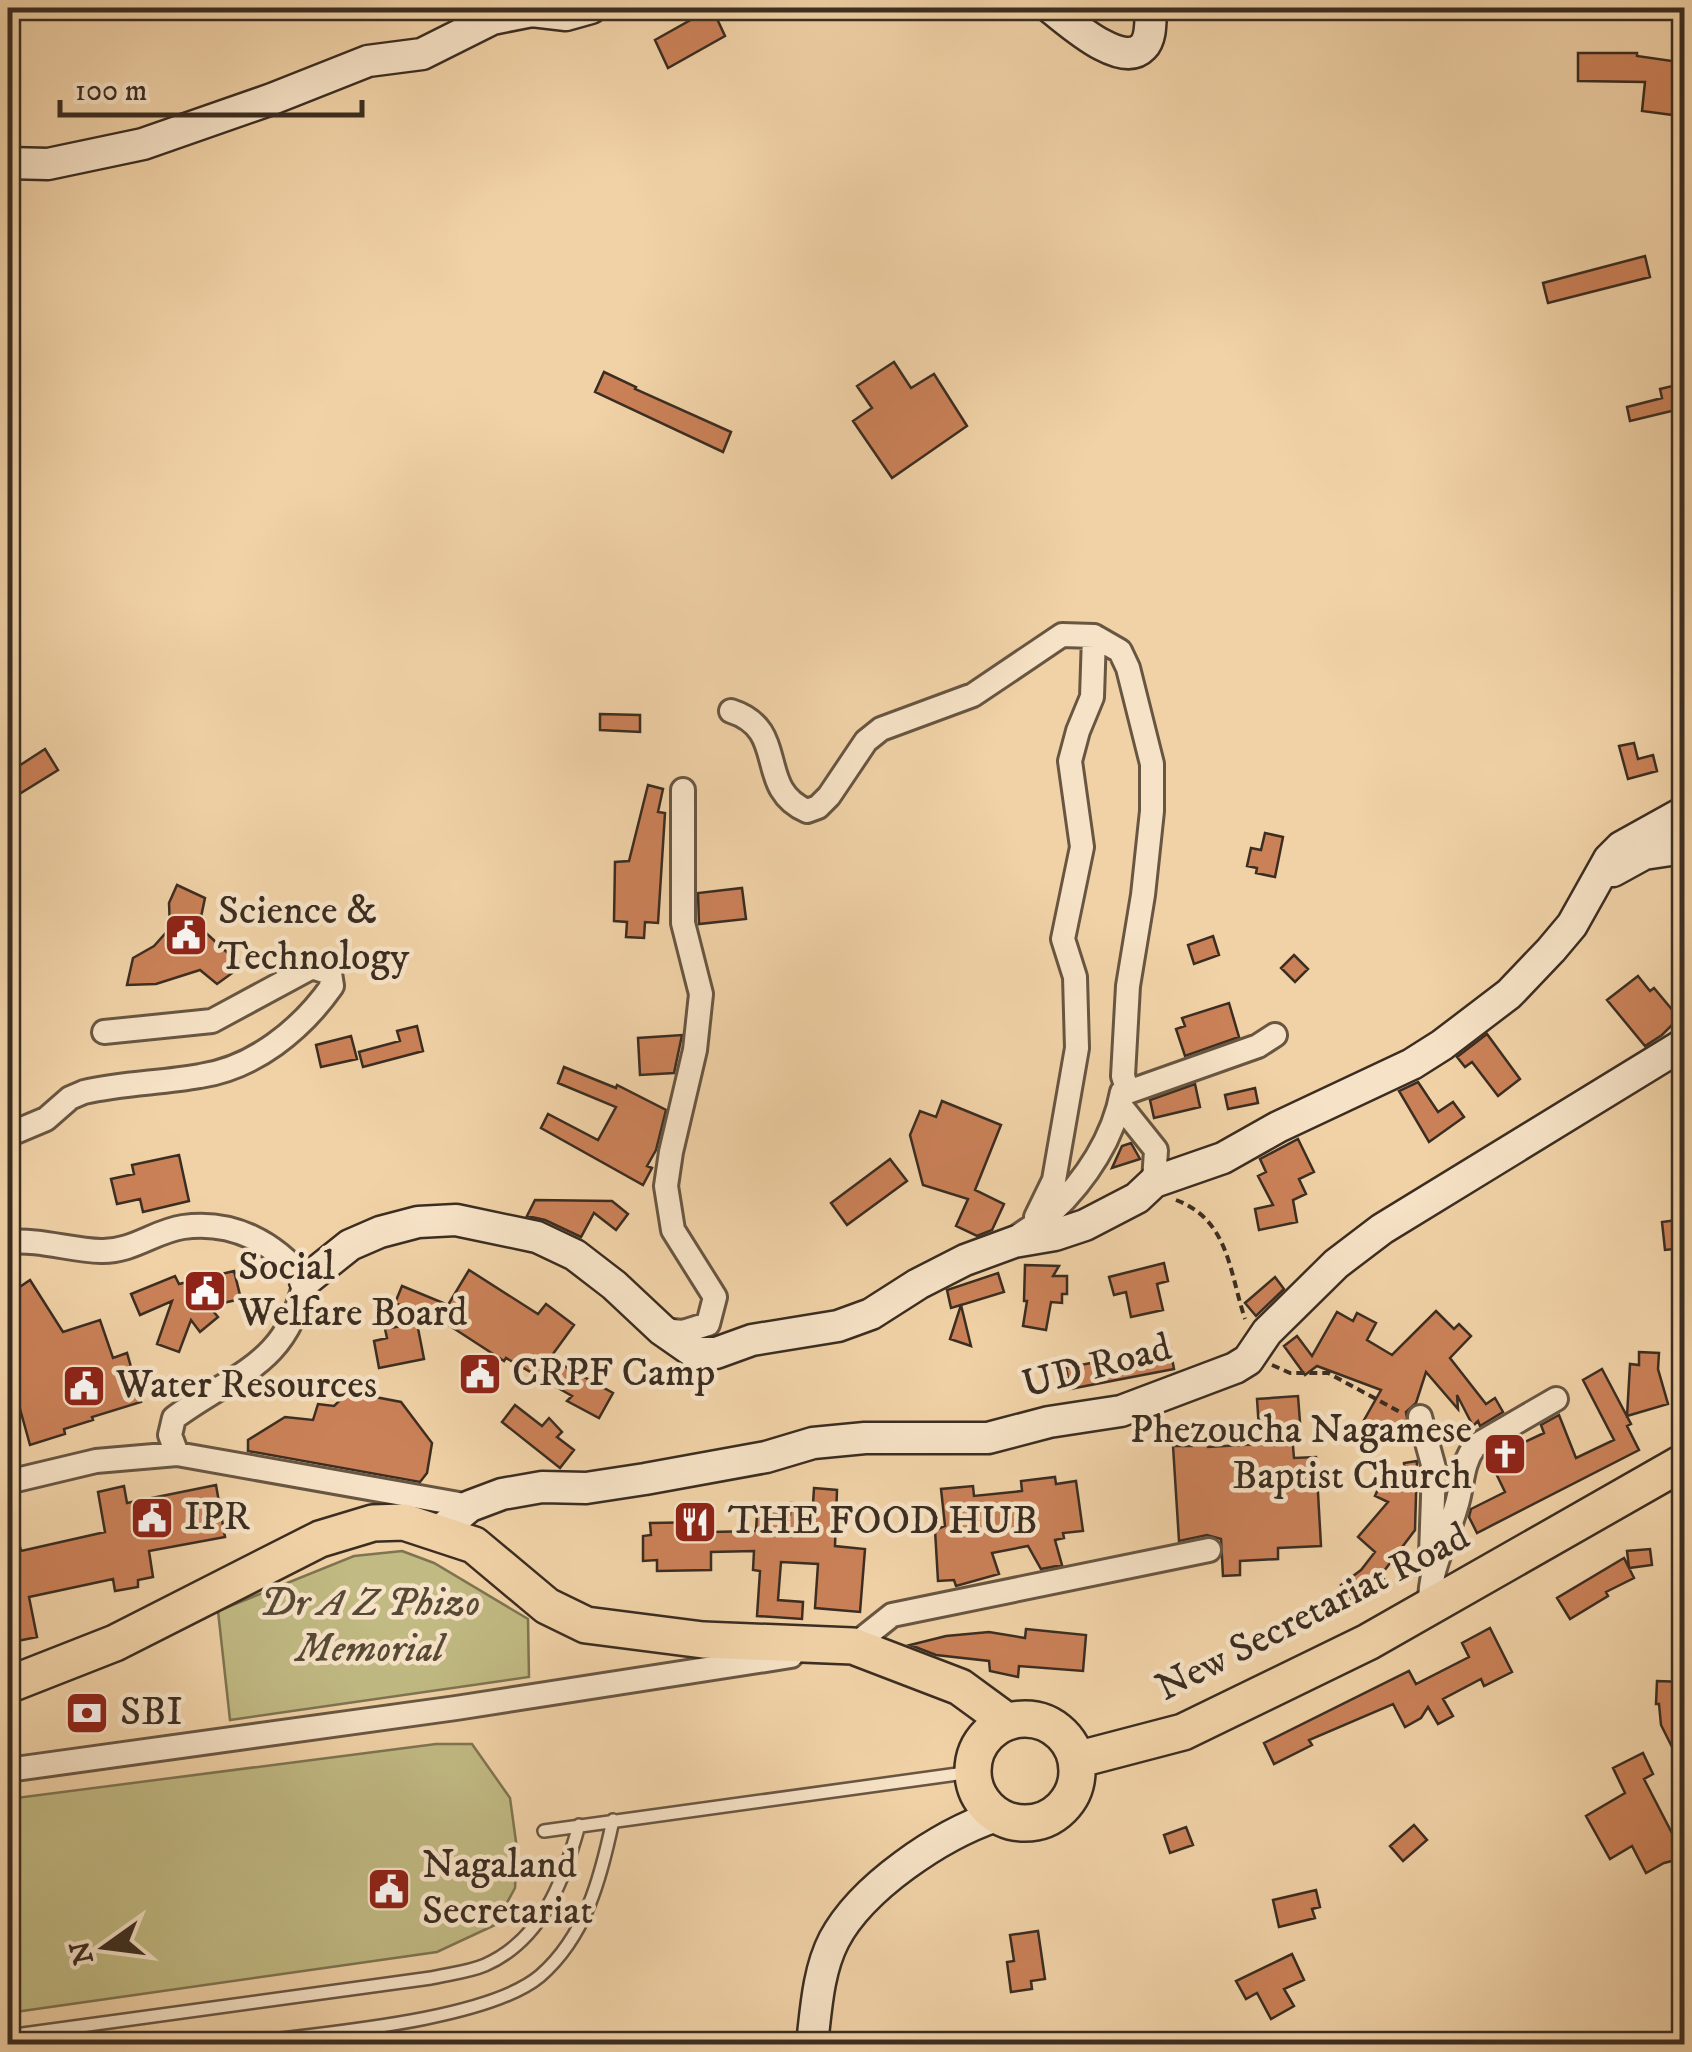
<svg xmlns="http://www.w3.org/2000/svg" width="1692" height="2052" font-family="'IM FELL DW Pica',serif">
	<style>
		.green { fill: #c1ba83; stroke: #7e7452; stroke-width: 2.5 }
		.building { fill: #cb8158; stroke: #3b2d21; stroke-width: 2.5 }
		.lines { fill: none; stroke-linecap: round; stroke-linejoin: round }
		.lane-casing { stroke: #685642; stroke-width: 16 }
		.street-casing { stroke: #685642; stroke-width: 28 }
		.secondary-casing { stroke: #3b2d21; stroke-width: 35 }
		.primary-casing { stroke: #3b2d21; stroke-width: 40 }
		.path { stroke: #3b2d21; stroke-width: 4; stroke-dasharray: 8 5; stroke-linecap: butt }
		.lane { stroke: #f6e2c6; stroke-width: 11 }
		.street { stroke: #f6e2c6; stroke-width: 22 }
		.secondary { stroke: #f6e2c6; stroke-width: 30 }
		.primary { stroke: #f1d2a7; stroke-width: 35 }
		.labels { text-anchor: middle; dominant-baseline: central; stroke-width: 9; stroke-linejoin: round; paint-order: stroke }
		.poi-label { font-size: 40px; fill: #3b2d21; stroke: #f6e2c6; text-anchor: start }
		.street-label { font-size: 40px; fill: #3b2d21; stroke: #f6e2c6 }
		.park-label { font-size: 40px; font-style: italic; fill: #564935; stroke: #f6e2c6 }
	</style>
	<rect width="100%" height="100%" fill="#f1d2a7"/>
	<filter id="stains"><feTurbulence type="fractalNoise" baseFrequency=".002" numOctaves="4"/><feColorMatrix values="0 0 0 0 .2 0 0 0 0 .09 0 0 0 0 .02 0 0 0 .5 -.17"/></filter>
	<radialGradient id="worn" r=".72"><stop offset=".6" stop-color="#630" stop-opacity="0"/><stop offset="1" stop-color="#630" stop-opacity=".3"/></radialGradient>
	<path class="green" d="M402,1551l32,12 94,56 1,58 -299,43 -12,-109 136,-55z
		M436,1744h36l38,54 7,51 -2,39 -20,37 -58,27 -429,61v-214z"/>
	<path class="building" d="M712,8l13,28 -57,32 -13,-28z
		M1578,53h59v3l42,6 -6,53 -31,-4 3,-29 -67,-1z
		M1645,256l5,21 -102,26 -5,-20z
		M894,362l17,26 23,-14 33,52 -75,52 -39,-57 19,-13 -15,-22z
		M604,372l32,15 -1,2 96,43 -8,20 -128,-60z
		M1681,384l3,24 -54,13 -3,-14 35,-9 -2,-9z
		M600,714l40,1v17l-40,-2z
		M1634,743l4,16 15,-4 4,16 -29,8 -9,-33z
		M45,749l13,21 -50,31v-28z
		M648,785l15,4 -5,23 7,1 -7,110 -13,-1 -1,16 -18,-1 1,-15 -13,-1 1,-59 14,-1z
		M1265,833l18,4 -8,40 -19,-4 1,-5 -10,-2 4,-18 10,2z
		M177,885l28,13 -4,19 5,16 36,33 -25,18 -17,-14 -44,14 -29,1 6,-27 21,-12 16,-18 -1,-25z
		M742,888l4,31 -47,5 -1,-31z
		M1213,936l6,19 -25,9 -6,-19z
		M1294,955l14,14 -13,13 -14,-14z
		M1638,976l12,15 4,-3 25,30 -17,17 -17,11 -38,-46z
		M1229,1003l10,34 -54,19 -9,-27 9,-3 -3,-8z
		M417,1026l6,25 -60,16 -4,-15 41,-11 -3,-10z
		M1487,1034l33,45 -22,17 -26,-34 -7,5 -8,-10z
		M682,1035l-8,38 -34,2 -2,-37z
		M351,1036l6,23 -36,8 -5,-22z
		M564,1067l52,21 1,-3 49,25 -10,40 -9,16 5,2 -9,17 -102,-57 7,-14 50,26 18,-33 -58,-24z
		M1418,1082l20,30 15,-10 11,15 -35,25 -30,-51z
		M1195,1084l5,23 -46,11 -4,-18z
		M1255,1088l3,15 -30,6 -3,-14z
		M942,1101l59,24 -26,65 29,14 -12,26 -15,6 -21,-10 12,-27 -45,-14 -13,-50 10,-24 16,6z
		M1298,1139l16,33 -15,7 7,15 -13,6 4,22 -38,8 -4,-21 18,-4 -15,-29 8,-4 -6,-13z
		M1131,1143l9,16 -28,9 10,-22z
		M179,1155l10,46 -46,11 -3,-13 -23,5 -6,-25 23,-5 -2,-9z
		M890,1159l17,22 -60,44 -16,-22z
		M535,1200l77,1 16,13 -12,16 -22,-17 -13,24 -36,-17 -18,-4z
		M1684,1219v29l-19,2 -3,-28z
		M1164,1263l4,18 -11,3 6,26 -32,7 -5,-25 -12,3 -5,-18z
		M1025,1265l34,1 -6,10h14v18h-5v9l-11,-1 -5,28 -23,-4 4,-25h-3z
		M469,1270l69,44 8,-10 28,21 -24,33 63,35 -14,25 -32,-17 5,-5 -66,-38 -2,3 -57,-37 -52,-21 7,-17 46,19z
		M234,1271l7,28 -32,7 9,11 -18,15 -9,-12 -12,32 -22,-8 15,-43 -32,14 -9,-21 44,-18 4,8z
		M998,1273l6,19 -43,13 10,41 -21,-7 11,-34 -10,3 -4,-18z
		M1275,1277l9,12 -28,27 -11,-13z
		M30,1280l33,52 37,-12 13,38 14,-5 14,49 -49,15 1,3 -29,9 1,5 -35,11 -18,-65 -4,2v-87z
		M1436,1311l18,18 5,-5 12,12 -21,22 36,46 9,-6 8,14 -23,14 -2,-5 -5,5 -16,-31 1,14 -32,-37 -10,31 -10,9 4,24 -3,6 -44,-20 18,-32 -64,-24 -12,9 -21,-29 13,-10 15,20 25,-44 16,9 4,-8 19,10 -9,17 25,15z
		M417,1323l7,36 -45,9 -5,-27 13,-3 -2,-9z
		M1170,1347l4,22 -104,20 -4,-21z
		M1639,1352l20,1 -1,16 10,35 -41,12 3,-52 9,1z
		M1602,1369l29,55 -4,2 12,24 -162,83 -8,-16 2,-8 34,-17 -16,-33 55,-26 -3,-8 18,-10 17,43 38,-18 -31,-60z
		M349,1392l52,10 31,41 -5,30 -7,9 -172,-31v-11l37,-23 28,3 5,-16 16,2z
		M1298,1396l2,26 -9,1 3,35 22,-1 5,89 -43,2v11l-38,2v14l-17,1 -2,-37 -14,-4 -28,6 -6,-95h19l-1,-21 16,-1 1,23 52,-3 -3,-45z
		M515,1405l27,21 7,-8 13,14 -5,5 17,13 -14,18 -58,-46z
		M1417,1461l-2,69 -34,45 3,4 -31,22 -12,-16 20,-15 14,-18 -17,-15 30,-35 -13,-6 12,-27 18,9 -1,-15z
		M1055,1477l1,7 20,-3 7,50 -20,2 1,5 -9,2 7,25 -21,4 -13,-23 -36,7 7,21 -43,12 -2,-6 -16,1 -3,-51 10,-4 -4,-37 32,-3 1,10 48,-5 -1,-10z
		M216,1485l9,52 -76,14 4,26 -15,3v7l-23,4 -2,-12 -84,18 8,40 -29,6v-122l6,-1 7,31 84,-19 -7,-40 26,-6 3,17z
		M814,1488l23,2 -2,56 30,3 -5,63 -45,-4 3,-44 -37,-2 -3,38 25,2 -1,17 -45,-3 3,-45 -7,-1 1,-19 -43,1v18l-54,1v-11l-14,1v-25l8,-1 -1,-12 60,-1v10l46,-1 1,-18 33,2 1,-12 22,1z
		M1650,1549l2,16 -23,3 -2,-17z
		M1624,1558l10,20 -28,14 2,4 -38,23 -13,-21z
		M1490,1628l22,44 -28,14 -3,-7 -38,20 10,17 -15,8 -10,-17 -7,11 -16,9 -12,-23 -84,36 3,5 -38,19 -10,-21 145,-72 7,13 53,-27 -7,-14z
		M1026,1629l60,6 -3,36 -64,-5 -1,11 -28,-6 -1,-10 -53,-6 -26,-10 36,-9 43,-4 36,6z
		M1657,1681l27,1v89l-23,-46 -2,-21h-3z
		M1643,1753l10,21 -9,5 30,58 10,-3v24l-20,5 -18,10 -14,-27 -22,13 -24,-43 39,-23 -12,-25z
		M1414,1825l13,15 -24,21 -13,-15z
		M1186,1827l7,18 -23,8 -6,-18z
		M1316,1890l4,17 -8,2 3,9 -36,9 -6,-27z
		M1038,1931l7,48 -14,2 1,8 -21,3 -4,-30 7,-1 -4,-26z
		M1292,1954l12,26 -20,9 10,17 -23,13 -14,-26 -11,6 -10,-18z"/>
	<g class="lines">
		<g class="lane-casing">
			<path id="lane" d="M544,1831l428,-59
				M8,2036l423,-58c17,-4 38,-6 54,-13 57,-25 79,-85 94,-140
				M238,2044c75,-10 247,-22 302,-68 46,-40 61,-99 73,-156"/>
		</g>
		<g class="street-casing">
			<path id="street" d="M731,711c59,19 23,77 76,100l11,-4 11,-11 37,-55 15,-12 92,-34 89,-60 32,1 26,15 8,17 24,96v47l-9,84 -15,91 -5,90 5,16h-6c-8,45 -36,88 -70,120 -11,10 -26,18 -38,27
				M1128,1092l130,-46 17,-11
				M1120,1105l36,45 -2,32
				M8,1135l38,-16 24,-21 14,-6c38,-9 77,-9 116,-16 54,-8 101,-46 132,-90l-2,-13 -18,-6 -100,54 -108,11
				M1036,1217l18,-37 23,-132 -2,-71 -12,-38 19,-92 -12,-86 8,-30 14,-34 2,-61
				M8,1242c31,-3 62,8 93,9 31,1 54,-20 82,-24 50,-7 93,16 122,54 -19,86 -69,91 -131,137l-4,17 7,19
				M662,1330l21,2 25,-8 7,-27 -42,-67 -7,-44 5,-34 24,-102 6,-56 -18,-71v-133
				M1420,1417l14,51 -3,87
				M8,1482l88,-21 81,-7 293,52
				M1430,1607c-1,-40 16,-64 26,-100 7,-21 5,-43 19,-61l81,-47
				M842,1648l11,-2 39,-31 317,-65
				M8,1770l448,-62 335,-52"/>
		</g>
		<g class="secondary-casing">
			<path id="secondary" d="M1051,8c16,12 70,62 92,39 9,-9 7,-27 8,-39
				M8,163l40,1 95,-20 129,-45 96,-38 54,-7 70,-35 40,-8 34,4 25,-7
				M1613,871l31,-17 40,-6
				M305,1281l45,-36 30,-13 38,-10 38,-2 81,17 38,18 39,30 48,45 33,23h21l36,-13 86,-14 33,-12 47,-30 47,-24 49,-18 41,-7 30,-10 52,-27 17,-16 69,-24 55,-31 134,-63 30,-19 67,-51 42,-44 21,-25 37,-66 12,-12 63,-35
				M437,1533l33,-27 32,-12 40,-7 44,1 59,-9 121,-22 47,-14 52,-5h123l61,-16 72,-11 114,-43 13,-8 19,-28 69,-68 46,-35 302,-185
				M812,2044c4,-34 6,-73 22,-104 28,-53 106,-105 162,-124"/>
		</g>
		<g class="primary-casing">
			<path id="primary" d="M8,1685l107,-42 205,-104 53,-16 31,-1 70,23 73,61 39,19 117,15 150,6 107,41 48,35
				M973 1771a52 52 0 1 1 104 0a52 52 0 1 1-104 0Z
				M1076,1760l107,-28 185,-90 316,-180"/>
		</g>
		<path class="path" d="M1176,1200c53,20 53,71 69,119
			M1272,1365l18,8h38l72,39"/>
		<use href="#lane" class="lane"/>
		<use href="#street" class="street"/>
		<use href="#secondary" class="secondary"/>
		<use href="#primary" class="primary"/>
	</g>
	<defs>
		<g id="civic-square" transform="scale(2.25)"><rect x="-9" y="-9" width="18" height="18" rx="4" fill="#8f2418" stroke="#f6e2c6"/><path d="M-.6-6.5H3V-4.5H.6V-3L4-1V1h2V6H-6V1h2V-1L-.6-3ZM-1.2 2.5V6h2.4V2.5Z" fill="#fff"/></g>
		<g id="church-square" transform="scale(2.25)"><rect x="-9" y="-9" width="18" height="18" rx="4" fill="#8f2418" stroke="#f6e2c6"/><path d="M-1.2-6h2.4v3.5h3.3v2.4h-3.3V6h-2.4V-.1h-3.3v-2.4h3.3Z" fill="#fff"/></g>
		<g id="restaurant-square" transform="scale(2.25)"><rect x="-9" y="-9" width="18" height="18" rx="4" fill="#8f2418" stroke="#f6e2c6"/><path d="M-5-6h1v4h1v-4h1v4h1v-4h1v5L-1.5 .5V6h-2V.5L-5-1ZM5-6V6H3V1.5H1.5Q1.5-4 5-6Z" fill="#fff"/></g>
		<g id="bank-square" transform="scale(2.25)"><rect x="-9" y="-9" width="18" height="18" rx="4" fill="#8f2418" stroke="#f6e2c6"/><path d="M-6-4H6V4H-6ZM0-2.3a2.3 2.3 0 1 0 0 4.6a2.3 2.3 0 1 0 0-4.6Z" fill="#fff"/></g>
	</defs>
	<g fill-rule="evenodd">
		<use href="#civic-square" x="186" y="935"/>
		<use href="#civic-square" x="205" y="1291"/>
		<use href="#civic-square" x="480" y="1374"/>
		<use href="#civic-square" x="84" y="1386"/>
		<use href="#church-square" x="1505" y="1454"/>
		<use href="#civic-square" x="152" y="1518"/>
		<use href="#restaurant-square" x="695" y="1522"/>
		<use href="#bank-square" x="87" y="1713"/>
		<use href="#civic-square" x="389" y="1889"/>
	</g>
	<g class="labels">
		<g class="poi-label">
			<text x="218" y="912">Science &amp;<tspan x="218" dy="46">Technology</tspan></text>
			<text x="238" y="1268">Social<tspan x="238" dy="46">Welfare Board</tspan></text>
			<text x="512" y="1374">CRPF Camp</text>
			<text x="116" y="1386">Water Resources</text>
			<text x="1472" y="1431" text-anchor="end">Phezoucha Nagamese<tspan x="1472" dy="46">Baptist Church</tspan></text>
			<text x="184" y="1518">IPR</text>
			<text x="728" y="1522">THE FOOD HUB</text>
			<text x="120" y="1713">SBI</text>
			<text x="422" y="1866">Nagaland<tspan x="422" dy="46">Secretariat</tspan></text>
		</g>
		<g class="street-label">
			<text transform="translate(1097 1367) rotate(-15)">UD Road</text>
			<text transform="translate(1313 1613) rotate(-27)">New Secretariat Road</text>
		</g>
		<g class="park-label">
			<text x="370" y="1604">Dr A Z Phizo<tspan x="370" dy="46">Memorial</tspan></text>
		</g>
	</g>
	<rect width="1692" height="2052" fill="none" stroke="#f1d2a7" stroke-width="40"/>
	<rect x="10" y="10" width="1672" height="2032" fill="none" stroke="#3b2d21" stroke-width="5"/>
	<rect x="20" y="20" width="1652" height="2012" fill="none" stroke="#3b2d21" stroke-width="2.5"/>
	<g transform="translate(105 1947) rotate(256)" stroke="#f6e2c6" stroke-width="8" paint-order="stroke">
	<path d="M0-8L18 38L0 25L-18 38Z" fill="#3b2d21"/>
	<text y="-15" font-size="28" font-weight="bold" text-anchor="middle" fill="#3b2d21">N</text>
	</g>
	<path d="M60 100v15h302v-15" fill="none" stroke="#3b2d21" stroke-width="5"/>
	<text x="75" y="100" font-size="30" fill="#3b2d21" stroke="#f6e2c6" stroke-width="8" paint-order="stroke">100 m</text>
	<rect width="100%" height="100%" filter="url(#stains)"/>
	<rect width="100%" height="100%" fill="url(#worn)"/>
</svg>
